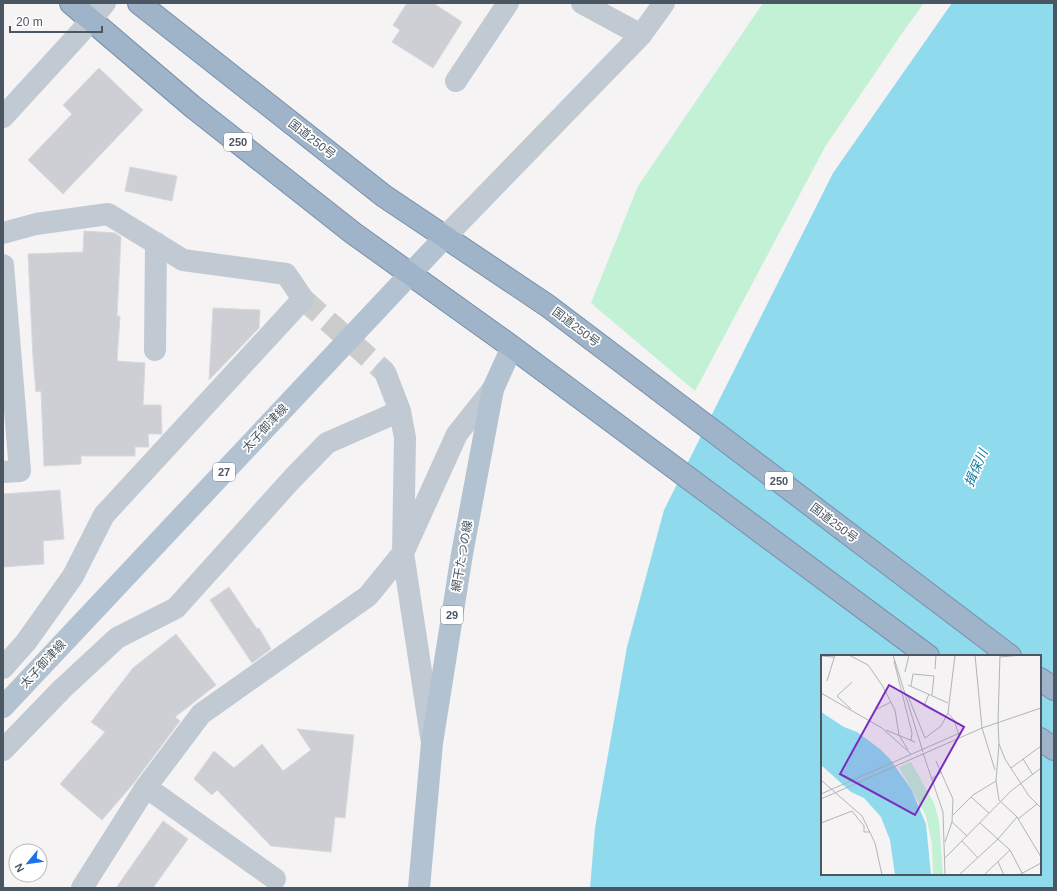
<svg xmlns="http://www.w3.org/2000/svg" width="1057" height="891" font-family="Arial,'Noto Sans JP',sans-serif">
	<style>
		.green { fill: #c3f1d5 }
		.water { fill: #90daee; fill-rule: evenodd }
		.building { fill: #cdcfd5; stroke: #d7d9de }
		.lines { fill: none; stroke-linecap: round; stroke-linejoin: round }
		.minor-tunnel { stroke: #caccce; stroke-width: 22; stroke-dasharray: 22 11; stroke-linecap: butt }
		.trunk-casing { stroke: #7690ad; stroke-width: 24 }
		.minor { stroke: #c1cad2; stroke-width: 22 }
		.primary { stroke: #b3c2d1; stroke-width: 22 }
		.trunk { stroke: #9fb4c9; stroke-width: 22 }
		.labels { text-anchor: middle; dominant-baseline: central; stroke-width: 3.5; stroke-linejoin: round; paint-order: stroke }
		.shield { fill: #fff; stroke: #808990; stroke-width: 1 }
		.shield-label { font-size: 11px; font-weight: bold; fill: #4a5661 }
		.street-label { font-size: 12px; fill: #4a5661; stroke: #fff }
		.water-label { font-size: 13px; font-style: italic; fill: #0c7c9b; stroke: #fff }
		.inset-road { fill: none; stroke: #b1b4b9; stroke-width: 1 }
		.view { fill: #7b2cbf; fill-opacity: 0.15; stroke: #7b2cbf; stroke-width: 2 }
		.inset-edge { fill: none; stroke: #4a5661; stroke-width: 2 }
	</style>
	<rect width="100%" height="100%" fill="#f5f3f3"/>
	<path class="green" d="M763,3h161l-19,26 -80,118 -130,244 -104,-88 47,-117z"/>
	<path class="water" d="M952,3h102v885h-464l5,-60 32,-181 37,-137 169,-337zM822,656h218v218h-218z"/>
	<path class="building" d="M407,3h26l29,19 -29,46 -41,-26 8,-12 -7,-5z
		M99,68l44,42 -80,84 -35,-34 44,-46 -9,-9z
		M130,167l47,9 -5,25 -47,-10z
		M84,231l31,2 6,4 -4,79h3l-3,45 28,2 -2,42h18l1,29h-14l1,13h-14v9h-54v8l-37,2 -3,-75 -5,1 -3,-34 -5,-104 55,-2z
		M213,308l47,2 -1,18 -50,52z
		M60,490l4,49 -21,2 1,23 -41,3v-73z
		M229,587l28,42 2,-1 12,21 -19,14 -42,-63z
		M176,634l40,51 -41,32 5,4 -47,63 -31,36 -42,-36 45,-52 -14,-10 42,-54z
		M297,729l57,6 -9,83 -10,-1 -4,35 -60,-6 -54,-56 -5,5 -18,-16 20,-28 20,17 28,-24 21,27 28,-21z
		M163,821l25,18 -35,49h-37z"/>
	<g class="lines">
		<path class="minor-tunnel" d="M303,299l82,73"/>
		<g class="trunk-casing">
			<path id="trunk" d="M71,3l122,104 160,126 159,114 416,309
				M139,3l245,193 164,110 462,350
				M1040,679l14,10
				M1040,739l14,10"/>
		</g>
		<path class="minor" d="M582,3l59,32
			M456,81l52,-78
			M3,117l77,-84 25,-30
			M3,233l33,-9 72,-10 75,46 103,14 17,25 -199,216 -31,61 -47,66 -23,26
			M445,237l196,-202 23,-32
			M3,265l17,206 -17,1
			M155,350l1,-107
			M385,372l15,39 5,27 -2,115 28,184
			M3,750l59,-61 55,-51 59,-30 116,-129 35,-36 73,-32
			M146,787l129,92
			M82,888l64,-101 55,-73 167,-118 35,-43 54,-119 36,-45"/>
		<path class="primary" d="M3,707l442,-470
			M419,888l13,-145 30,-189 31,-165 19,-42"/>
		<use href="#trunk" class="trunk"/>
	</g>
	<g class="labels">
		<g class="shield">
			<rect x="224" y="133" width="28" height="18" rx="3"/>
			<rect x="213" y="463" width="22" height="18" rx="3"/>
			<rect x="765" y="472" width="28" height="18" rx="3"/>
			<rect x="441" y="606" width="22" height="18" rx="3"/>
		</g>
		<g class="shield-label">
			<text x="238" y="142">250</text>
			<text x="224" y="472">27</text>
			<text x="779" y="481">250</text>
			<text x="452" y="615">29</text>
		</g>
		<g class="street-label">
			<text transform="translate(312 139) rotate(38)">国道250号</text>
			<text transform="translate(576 327) rotate(37)">国道250号</text>
			<text transform="translate(265 428) rotate(-47)">太子御津線</text>
			<text transform="translate(834 523) rotate(37)">国道250号</text>
			<text transform="translate(462 556) rotate(-80)">網干たつの線</text>
			<text transform="translate(43 664) rotate(-47)">太子御津線</text>
		</g>
		<g class="water-label">
			<text transform="translate(976 468) rotate(-67)">揖保川</text>
		</g>
	</g>
	<g transform="translate(821 655)">
		<rect width="220" height="220" fill="#f5f3f3"/>
		<path d="M90,107l23,41 5,18 4,54h-10l-1,-31 -6,-28 -27,-49z" fill="#c3f1d5"/>
		<path d="M0,57l23,15 13,5 23,17 10,10 21,30 15,35 5,51h-36l-5,-35 -9,-23 -17,-19 -13,-6 -30,-27z" fill="#90daee"/>
		<path class="inset-road" d="M28,0l19,10 14,20 13,25 4,25 9,15M72,0l30,97M134,0l-7,58 6,7 5,15M154,0l7,73 13,42M0,1l13,1M179,2l21,-2M73,6l18,72 -1,8M114,14l1,-14M84,17l4,-17M6,26l8,-26M87,30l40,18M90,31l2,-12 21,2 -2,19M0,38l61,35 29,26M108,39l-5,12 20,10M87,41l17,42 16,-12 7,-13M30,54l-14,-13 15,-14M56,54l14,-7M177,67l2,-67M177,67l1,22 6,15 24,37 12,12M65,75l29,12M178,89l-3,37 3,19 18,17 24,40M102,98l20,59 2,63M202,104l10,16M115,106l17,38 -1,23 -7,20M190,113l30,-22M110,124l11,-7M0,125l41,36 13,27 7,32M0,139l141,-62M150,142l18,16M0,144l161,-71 59,-20M132,160l20,-20 23,-14M197,164l19,-15M131,167l15,14M0,168l31,-12 12,15v6h6M159,168l30,27 12,23M141,186l16,17M123,204l67,-68 30,-23M177,207l6,13M138,220l39,-36 19,-22M163,220l26,-25M198,220l22,-12"/>
		<path class="view" d="M68,30l75,42 -49,88 -75,-41z"/>
		<rect width="220" height="220" class="inset-edge"/>
	</g>
	<rect width="1057" height="891" fill="none" stroke="#4a5661" stroke-width="8"/>
	<g transform="translate(28 863) rotate(241)"><circle r="19" fill="#ffffff" stroke="#b7bbc0"/>
	<path d="M0-3L7 15L0 10L-7 15Z" fill="#1a73e8"/>
	<text y="-6" font-size="11" font-weight="bold" text-anchor="middle" fill="#4a5661">N</text>
	</g>
	<path d="M10 26v6h92v-6" fill="none" stroke="#4a5661" stroke-width="2"/>
	<text x="16" y="26" font-size="12" fill="#4a5661" stroke="#ffffff" stroke-width="3" paint-order="stroke">20 m</text>
</svg>
